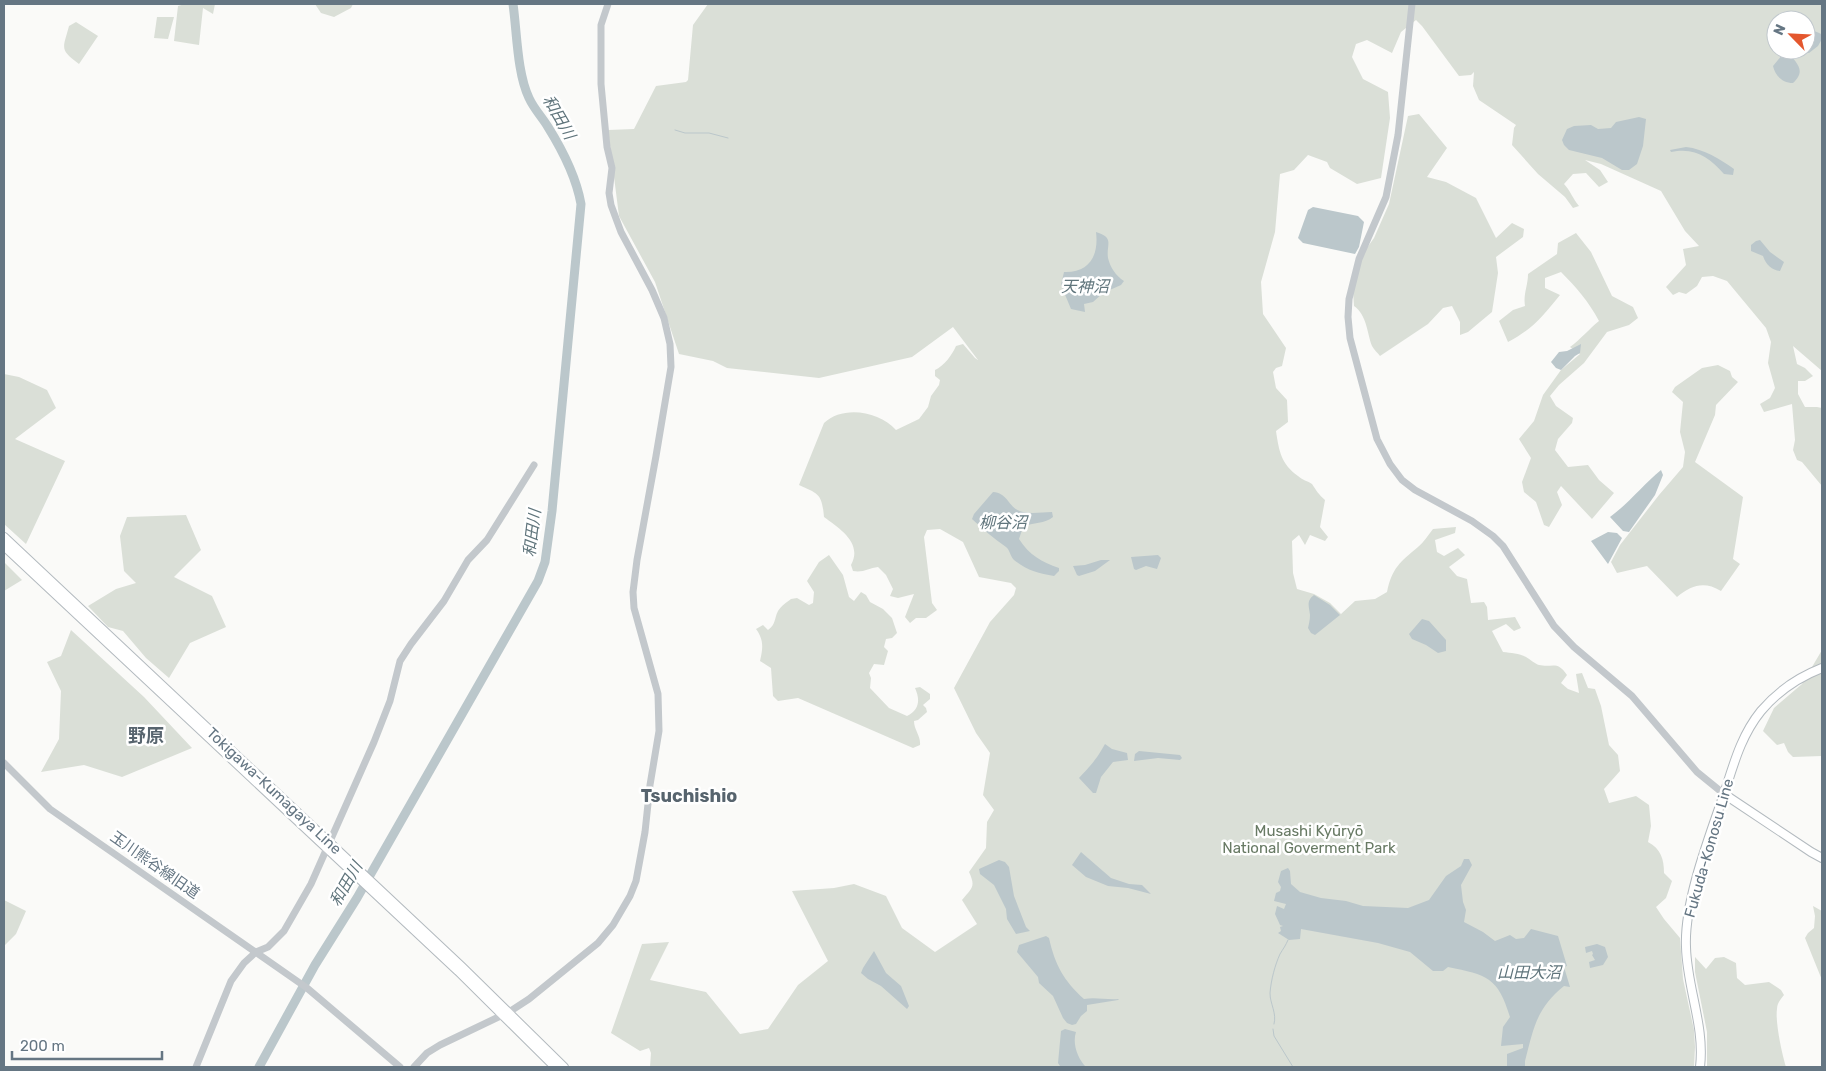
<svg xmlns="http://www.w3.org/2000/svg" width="1826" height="1071" font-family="Rubik,'Noto Sans JP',sans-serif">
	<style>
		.green { fill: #dadfd7; fill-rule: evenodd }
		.water { fill: #bbc7cb }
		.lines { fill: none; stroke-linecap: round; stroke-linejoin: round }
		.stream { stroke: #bbc7cb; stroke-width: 1 }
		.river { stroke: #bbc7cb; stroke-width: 9 }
		.secondary-casing { stroke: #b3babf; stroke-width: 10 }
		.tertiary { stroke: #c3c8cc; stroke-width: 7 }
		.secondary { stroke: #fff; stroke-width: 8 }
		.labels { text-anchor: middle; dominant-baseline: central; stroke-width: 5; stroke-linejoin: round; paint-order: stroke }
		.street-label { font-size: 15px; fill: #657683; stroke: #fff }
		.park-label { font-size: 15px; fill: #687a64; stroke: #fff }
		.water-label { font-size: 16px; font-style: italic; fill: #60757c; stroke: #fff }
		.quarter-label { font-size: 18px; font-weight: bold; fill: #57646e; stroke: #fff }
	</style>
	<rect width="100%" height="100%" fill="#fafaf8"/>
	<path class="green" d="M185,4h30l-2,10 -10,-6 -4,37 -25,-4 4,-35z
		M315,4h38l-2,4 -17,9 -13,-4z
		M708,4h1114v367l-29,-25 4,18 8,4 8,8 -8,5h-7v13l7,13h12l5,1v78l-20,-24 -5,-2 -4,-10 2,-10 -3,-36 -28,8 -4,-8 10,-6 5,-10 -7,-25 3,-21 -5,-14 -39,-47 -14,-5 -11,1 -5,9 -11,8 -7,-2 -6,3 -7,-8 20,-22 -3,-16 16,-3 -14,-15 -24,-40 -60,-27 -16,-4 15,10 8,12 -9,5 -13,-14 -13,1 -9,10c6,6 9,15 15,22l-6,2 -8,-11 -27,-23 -26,-29 2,-17 2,-3 -37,-25 -6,-14 1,-14 -3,3 -12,1 -37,-50 -6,-6 -15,12 -9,21 -25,-13 -11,4 -4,13 11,22 25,13 2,26 -9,60 -24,6 -27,-16 -3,-6 -19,-7 -14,15 -14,4 -5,58 -14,50 2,32 23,34 -4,18 -6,2 -3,4 3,16 11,12 1,22 -12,9c3,20 5,33 22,45 4,4 10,5 14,8 4,6 7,11 13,16l-5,27 8,10 -3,4 -15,-6 -5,10 -6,-10 -7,6 1,32 4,16 17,5 16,9 11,11 14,-13 20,-2 12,-7c5,-24 13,-30 31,-45 6,-5 10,-12 15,-18l23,-2 -1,6 -20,7 2,12 7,4 14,-8 7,7 -16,12 8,9 10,3 4,24 13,-1 3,5 1,13 27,-3 6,11 -7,3 -8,-7 -14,7 11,21c8,1 16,1 23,5 4,2 9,7 13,8 14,3 18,-5 28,10l-6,8 7,6 11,4 -3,-19 6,-1 6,15 7,1 6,17 8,39 9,10 2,16 -16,18 5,14 27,-7 13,9 2,21 -3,16c13,7 16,17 16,31l8,8 -6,17 -10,9 8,12 16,19 3,41 11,51 1,17 -1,20h-1044l1,-14 -2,-5 -9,3 -29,-18 31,-89 27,-2 -19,38 56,12 34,42 28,-5 30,-44 30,-24 -36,-70 42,-3 20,-4 32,12 16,32 33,24 42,-28 -15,-24c10,-12 14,-13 7,-28l17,-24 1,-26 7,-12 -11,-15 7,-42 -14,-20 -22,-45 36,-66 24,-27 2,-7 -5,-5 -32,-6 -16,-35 -23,-13 -13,1 -3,7 8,66 5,7 -11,8h-10l-6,5 -5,-6 9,-23 -16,4 -8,-2 3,-7 -7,-14 -8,-8c-9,1 -15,6 -25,4l-2,-6c12,-22 -11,-36 -27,-48 -2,-23 -5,-23 -25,-32l25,-62c19,-18 55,-12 72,7l23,-11 9,-12 3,-11 8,-11 1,-5 -5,-4v-6c9,-4 17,-15 21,-24l7,-2 12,14 3,2 -25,-33 -41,30 -93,21 -92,-10 -14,-7 -34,-7 -24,-72 -36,-66 -11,-86 26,-1 22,-43 30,-4 2,-2 5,-55zM1776,20h30v30h-30z
		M157,17h17l-6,22 -14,-1z
		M76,22l22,14 -19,28c-20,-15 -16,-15 -10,-38z
		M1419,114l28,34 -20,29 19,5 30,16 20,40 16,-15 12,6 -1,8 -27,20 2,16 -6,39 -24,20 -8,3v-13l-8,-16 -9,2 -15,16 -48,32c-2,-3 -6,-6 -8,-10 -5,-13 -5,-31 -18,-40l-2,-29 7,-18 15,-21 15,-34 19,-88z
		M1576,233l15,19 21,44 21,11 5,11 -9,7 -22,7 -23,31 -25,22 -9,11 6,10 17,12 -1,5 -14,16 -3,11 13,17 20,-2 11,15 15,13 -22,26 -31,-33 -4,6 5,13 -13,22 -5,-2 -8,-23 -12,-10 -2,-10 9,-24 -12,-19 15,-18 9,-26 18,-25 19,-16 -10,-7c11,-8 19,-18 29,-26 -10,-19 -23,-34 -38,-49l-16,6v10l15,7c-17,21 -27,34 -52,47l-9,-21 14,-11 12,-4c-2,-12 3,-20 3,-32l29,-20 1,-11z
		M1718,365l12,6 2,6 6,5 -22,23 -1,10 -20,47 48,35 -10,62 7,5 -19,27c-17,-10 -29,-6 -44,6l-30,-31 -30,7 -6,-11 9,-17 39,-50 24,-28 2,-15 -5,-20 3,-30 -11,-10 3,-5 27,-19z
		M4,374l15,3 28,13 9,18 -41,31 50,22 -39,83 -22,-20z
		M186,515l15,35 -27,27 38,19 14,31 -36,16 -21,35 -23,-20 -23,-27 -15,-4 -20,-21 28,-17 20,-6 -12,-12 -4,-35 7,-19z
		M829,555l14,20 6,22 5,4 7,-9 5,3 4,7 13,7 9,9 5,15 -5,5 -6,1 -2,8 4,4 -4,14 -10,-1 -5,9 2,5 -1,10 19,20 18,8c13,-6 13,-17 8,-28l5,-1 10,7v5l-7,6 3,3 1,4 -9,8 -4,1c0,9 7,15 6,24l-7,3 -115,-50 -20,3 -5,-5 -2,-28 -11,-7c3,-13 4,-21 -4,-32l7,-4 5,5c8,-6 6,-11 10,-19 3,-5 9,-9 13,-12l6,-1 12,7 4,-2 1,-11 -7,-11 12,-19z
		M4,562l18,18 -18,11z
		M71,630l73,67 48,51 -70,29 -38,-12 -43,7 18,-33 2,-48 -14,-29 14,-6z
		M1822,650v106l-29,1 -5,-5 -4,-9 -7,2 -14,-14 11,-23 28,-24z
		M4,900l22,11 -10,23 -12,12z
		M1813,906l9,5v69l-17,-42 3,-5 6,-5 1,-12z
		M1695,957l11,12 9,-11 9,-1 12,6 1,15 8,7 24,-3 12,8 3,5c-3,4 -7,8 -7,14 -2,13 5,45 9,58h-79v-35l-12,-60z"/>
	<path class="water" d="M1806,27c5,4 10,4 15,7l1,5 -4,7 -9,7 -16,-3h13z
		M1788,52c8,11 19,18 5,31 -11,0 -18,-8 -20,-17l10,-12z
		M1639,117l7,2 -3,27 -6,18 -8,6h-7l-20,-12 -33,-8 -5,-5 -2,-5 5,-11 7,-3 17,-1 7,4 13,-1 5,-6z
		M1686,147c18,2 34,12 48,22l-1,6 -9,-1c-15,-17 -29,-27 -53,-22l-1,-2z
		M1313,207l45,9 6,6 -5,25 -4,7 -52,-11 -5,-5 10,-28z
		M1096,232c19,6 10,12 12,26 2,9 8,18 16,23l-3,4 -18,8 -10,9 -9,2 1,8 -14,-3 -10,-24 3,-13c25,1 35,-16 32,-40z
		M1760,240l10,12 14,10 -4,9c-8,-1 -14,-6 -17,-15l-12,-5v-6l5,-4z
		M1581,344l-1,9 -5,3 -14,14 -5,-2 -5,-6 8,-10 8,-1z
		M1661,470l2,5 -8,20 -26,37 -6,-1 -13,-14c19,-14 33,-32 51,-47z
		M993,492c16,1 15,17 30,20 9,2 20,0 29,0l1,5c-8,7 -20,5 -30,10l-4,12c10,16 23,23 40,29v3l-5,5c-15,-2 -28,-6 -40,-16 -4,-4 -4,-10 -8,-13 -13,-9 -23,-18 -34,-28l2,-5z
		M1608,532l9,1 5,5 -14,26 -17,-23z
		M1158,555l3,3 -4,11 -11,-3 -10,4 -2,-1 -3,-12z
		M1101,560h9l-15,11 -16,5 -2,-1 -4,-9 12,-1z
		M1314,595l16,10 10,10 -25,20 -4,-2 -3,-5c1,-4 2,-9 2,-13 -1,-9 -4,-14 4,-20z
		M1422,619l7,2 17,19v11l-8,2 -12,-8 -14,-6 -3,-5z
		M1105,744l7,5 15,4 1,7 -15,2 -12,15 -5,16h-3l-14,-15c13,-14 17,-18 26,-34z
		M1139,751l41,4 2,3 -2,2 -22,-2 -24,3 1,-7z
		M1081,852l30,26 18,6 13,1 9,9 -23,-6 -20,-2 -22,-9 -14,-12z
		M1464,859h5l3,6 -11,20 2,17 3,8 -2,12 19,10 12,9 15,-6 6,4 8,-1 7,-9 27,7 9,30 -3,1 6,20 -6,-1c-28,23 -30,41 -39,75v6h-18v-13l16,-6v-4l-22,2 2,-19 7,-10c-12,-40 -23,-42 -62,-50l-5,4h-10l-23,-19 -32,-9 -77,-14 -1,10 -11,1 -11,-7 3,-2 -1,-4 3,-1 -3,-1 -5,-11 2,-8 7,3 2,-5 -12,-3 2,-8 4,-2 1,-4 -3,-5 3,-11 7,-3 2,3 1,13 9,8 21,6 25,3 17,5 45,2 21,-8 17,-24 15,-10z
		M999,860l6,2 4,5 5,29 12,31 4,4 -14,3 -9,-15 -1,-10 -12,-24 -14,-11 -1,-5z
		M1046,936l3,2c6,27 15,43 35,61 12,-2 22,1 35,0l-1,1 -31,5v6l-6,5 -5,8 -4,1 -5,-2 -4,-5 -10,-22 -14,-13 -1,-6 -21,-25 2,-7z
		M1597,944l8,3 3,10 -5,8 -13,3 -1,-6 6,-2 -3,-5 1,-1 -1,-3 -6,2 -1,-6z
		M874,951l12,22 15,13 8,20 -2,3 -26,-23 -13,-7 -7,-6 2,-5z
		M1065,1029l11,3c-4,12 2,27 10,35l-26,-1 -2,-3 3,-32z"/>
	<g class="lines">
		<path class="stream" d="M675,130l10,3h24l19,5
			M1274,1024c3,-11 -4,-20 -4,-31 1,-13 5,-28 10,-39 3,-5 6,-9 8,-14
			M1273,1029l1,7 19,31"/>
		<path class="river" d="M259,1067l56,-102 42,-67 137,-240 44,-77 7,-19 7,-51 29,-307c-5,-28 -18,-53 -33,-77 -6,-10 -14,-18 -19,-29 -12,-25 -12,-66 -16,-94"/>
		<g class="secondary-casing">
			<path id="secondary" d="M4,537l458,430 102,100
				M4,546l454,425 97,96
				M1724,794l87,58 11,6
				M1700,1067c5,-41 -13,-79 -14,-120 -2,-44 22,-107 37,-150 10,-30 17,-60 38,-86 16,-19 38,-34 61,-43"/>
		</g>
		<path class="tertiary" d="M1412,4l-14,131 -12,62 -27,62 -10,40 -1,18 2,21 27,101 13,25 12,16 13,10 57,31 21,15 10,10 51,80 20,21 58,49 65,76 27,22
			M4,763l46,46 257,179 93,79
			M196,1067l35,-86 13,-18 12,-11 12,-5 16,-16 27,-47 63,-142 16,-41 10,-40 11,-17 33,-43 24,-41 19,-20 47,-75
			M414,1067l13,-14 13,-8 69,-33 20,-13 69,-56 15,-18 17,-29 6,-15 9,-49 5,-47 9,-54 -1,-37 -24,-86 -1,-16 4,-32 19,-104 15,-89 -1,-23 -6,-26 -12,-28 -31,-58 -10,-27 -2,-12 3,-25 -5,-21 -6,-63v-59l7,-21"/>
		<use href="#secondary" class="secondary"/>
	</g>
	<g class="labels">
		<g class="street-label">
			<text transform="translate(274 791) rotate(43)">Tokigawa-Kumagaya Line</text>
			<text transform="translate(1709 848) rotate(-74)">Fukuda-Konosu Line</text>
			<text transform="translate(155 865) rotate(35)">玉川熊谷線旧道</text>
		</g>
		<g class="park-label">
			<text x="1309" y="831">Musashi Kyūryō<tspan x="1309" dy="17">National Goverment Park</tspan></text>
		</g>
		<g class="water-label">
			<text transform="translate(559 117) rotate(60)">和田川</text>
			<text x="1085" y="286">天神沼</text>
			<text x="1003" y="522">柳谷沼</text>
			<text transform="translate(532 533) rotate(-83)">和田川</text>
			<text transform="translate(346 884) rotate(-60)">和田川</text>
			<text x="1529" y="972">山田大沼</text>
		</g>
		<g class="quarter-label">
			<text x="146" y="736">野原</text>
			<text x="689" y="796">Tsuchishio</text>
		</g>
	</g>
	<rect width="1826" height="1071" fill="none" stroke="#657683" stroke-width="10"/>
	<g transform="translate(1791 35) rotate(294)"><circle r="24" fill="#ffffff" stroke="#c1c8cd"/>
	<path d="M0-4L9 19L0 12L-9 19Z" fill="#e4572e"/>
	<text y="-8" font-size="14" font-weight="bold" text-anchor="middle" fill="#657683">N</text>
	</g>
	<path d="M12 1051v8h150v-8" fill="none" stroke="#657683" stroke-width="2.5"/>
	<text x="20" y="1051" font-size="15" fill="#657683" stroke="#ffffff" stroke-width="4" paint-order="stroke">200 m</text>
</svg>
